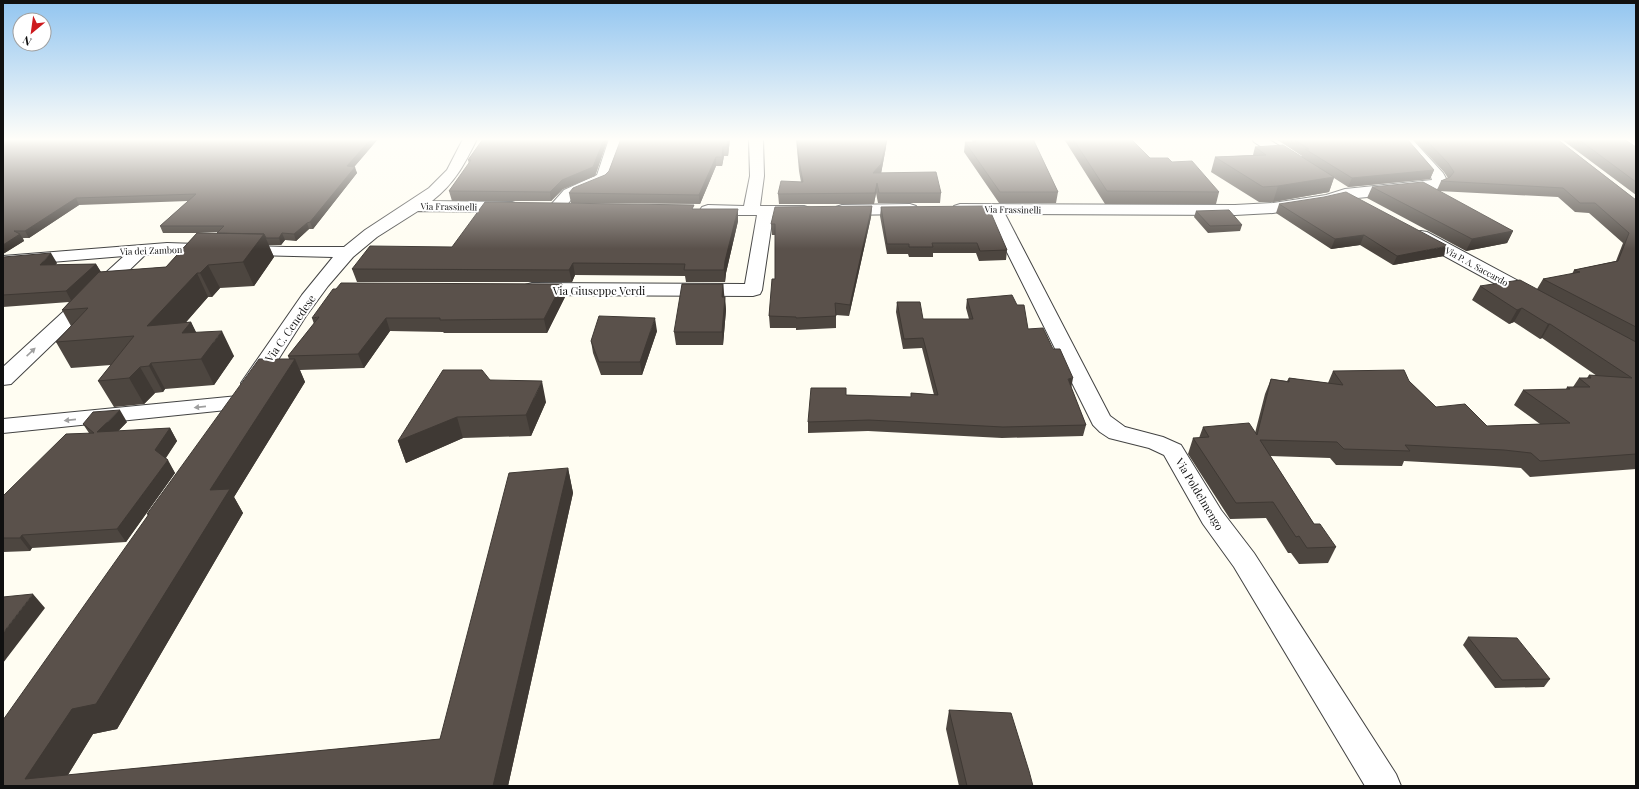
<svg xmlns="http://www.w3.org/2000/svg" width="1639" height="789" font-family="'Playfair Display',serif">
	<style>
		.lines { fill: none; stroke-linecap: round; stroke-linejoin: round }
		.street-casing { stroke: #434343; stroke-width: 2 }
		.street { fill: #fff; fill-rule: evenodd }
		.wall { fill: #4d4640; fill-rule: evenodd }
		.shaded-wall { fill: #3f3934 }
		.building { fill: #5a514b; stroke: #3f3934 }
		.oneway { fill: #9f9f9f }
		.labels { text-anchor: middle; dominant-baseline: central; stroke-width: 4; stroke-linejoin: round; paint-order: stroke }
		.far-street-label { font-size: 9px; fill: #101010; stroke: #fff }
		.street-label { font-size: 11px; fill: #101010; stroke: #fff }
	</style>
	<rect width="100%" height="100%" fill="#fffdf2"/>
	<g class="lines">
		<g class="street-casing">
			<path id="street" d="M463,139h14c-13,26 -22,44 -45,62l80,1 6,2 2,3 -2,3 -6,2 -94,-1 -41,26 -24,20 -25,29 -22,30 -46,72 -8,1 -8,-1 -3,-5 61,-88 31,-38 -166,-4 -22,2 -134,129 -8,1v-18l121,-111 -121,10v-10l164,-13 119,4h58l21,-17 64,-42 18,-18z
				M609,139h14l-14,41 -3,3 -32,13 -12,15 -6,2 -6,-2 -2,-3 16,-18 33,-15z
				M749,139h14l1,37 -4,30h44l6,2 2,3 -2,3 -6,2 -31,-1 -11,75 -2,4 -7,2 -221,-1 -7,-2 -2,-4 2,-4 7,-2 213,1 12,-69h-49l-6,-2 -2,-3 2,-3 6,-2 36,1 6,-30z
				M1252,139h16l32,20 2,3 -2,3 -5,1 -5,-1 -36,-23z
				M1398,139h14l31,34 5,9 -3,3 -12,6 -87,8 -18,5 -55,9 -38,2 -230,-1 105,202 15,11 38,10 18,8 40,65 33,43 142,221 5,12h-36l-131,-219 -31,-43 -39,-69 -15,-7 -40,-10 -9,-6 -7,-7 -105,-211 -34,-2 -2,-3 2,-3 6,-2 275,1 38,-2 53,-8 19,-6 87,-9 -1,-3z
				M910,204l6,2 2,3 -2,3 -6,2 -68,1 -6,-2 -2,-3 2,-3 6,-2z
				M1421,231l6,1 112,60 2,4 -2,4 -7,2 -7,-2 -110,-60 -2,-4 2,-4z
				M238,396l8,2 3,5 -3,5 -243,25v-14z"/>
		</g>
		<use href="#street" class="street"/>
	</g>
	<path class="wall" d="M3,139h375l-24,28 3,6 -44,56h-4l-13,12 -11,-1 -4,5h-13l6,12 -20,29 -34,2 -8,9h-4l-22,25h5l5,10 38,24 -20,29 -49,4 -2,3 -8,1 -11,11 -30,3 -16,-26 13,-16 -40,3 -15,-26 15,-16 -9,-16 7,-8 -66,5v-50l54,6 -2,2 41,-1 5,8 65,-5 31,-34h-34l-3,-7 28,-25 -109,4 -50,33h-6l1,3 -21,13zM218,232l-1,1h-19z
		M483,139h125l-13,37 -32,13 -12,12h-99l-3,-10 20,-27 -1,-4z
		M621,139h109l-2,17h-4l-2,10h-6l-16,38 -129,-1 -2,-10 36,-18 4,-4z
		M796,139h37v1l53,7 -5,26 60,20 -1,10h-62l-2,-10 -2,11h-95l-1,-10 23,-12 -2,-11z
		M972,139h61l25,53 -2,11h-57l-35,-51 1,-10h7z
		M1064,139h67l19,19 22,4 47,30 -3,12h-111z
		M1276,139h131l27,31 -4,9 -82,8 -14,-9 -5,14 -56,10h-14l-48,-30 4,-15 38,-2 2,-8 47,10v-1z
		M1413,139h144l79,61v269l-106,8 -9,-9 -27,-2 -90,-5 -2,5 -66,-1 -6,-7 -60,-2 44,68 22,23 -8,16 -29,1 -8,-11h-3l-22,-35 -36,1 -42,-65 5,-16h6l4,-11 52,6 10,-39 6,-15 16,2 2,-3 39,5 5,-12 76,10 27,26 51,19 53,-2 -26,-19 9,-15 43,-1 1,-2h6l6,-9h8l2,-3 8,1 -55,-38 -2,1 -26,-17 -5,2 -37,-24 8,-14 57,3 6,-10 29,-5 2,-4 42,-9 7,-18 -34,-30 -14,-1 -17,-15 -120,-6 75,40 -6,12 -41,8 -99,-53 5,-11 65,3 4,-9 7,-3 -4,-6z
		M1561,139h63l12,8v48z
		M1279,204l165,52 -51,9 -33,-20 -29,4 -55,-36z
		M872,206l-1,11 -22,99 -13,-1v13l-40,2v-2h-26l-1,-12 6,-37v-44h-3l-1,-11z
		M881,207l126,43 -1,10 -27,1 -3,-8h-43v4h-24l-1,-3h-21l-7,-38z
		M694,209l44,12 -12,52 -1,9h-39l-1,-6 -110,-1 -3,7h-215l-5,-13z
		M1196,211l46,14 -2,6 -32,2 -14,-16z
		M562,284l3,13 -18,36h-103l-1,-1 -53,-1 -26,37 -64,2 5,12 -71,115 9,16 -126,216 -24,5 -25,41 372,-36 128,-271 5,25 -65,293h-505l145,-271 -1,-1 142,-155 -1,-3 26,-32 -2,-6z
		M723,284l3,26 -3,35h-47l-2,-13z
		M967,299l61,30 43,59 15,37 -3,11 -81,2 -134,-7 -60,2v-11l38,-27 65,2v-4l23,2 -12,-47 -19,1 -7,-37 1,-10 26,17h46l-3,-11z
		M657,331l-15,44h-41l-8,-22 -2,-12z
		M490,380l56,22 -15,34 -68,2 -57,25 -8,-22z
		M127,422l-9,9 52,-3 7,13 -11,17 9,15 -49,69 -94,6 -2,3 -27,1v-56l86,-63 -6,-9z
		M1468,637l82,42 -6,8 -49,1 -32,-43z
		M949,710l84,76h-74l-13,-57z"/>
	<path class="shaded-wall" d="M371,139h7l-29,34 -2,-7z
		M604,139h4l-13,37 -32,13 -12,12 -1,-9 12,-12z
		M728,139h2l-2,17 -1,-9z
		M887,139l-1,8 -5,27 -8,-1z
		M723,147l1,9 -2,10v-9z
		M716,157v9l-16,38 -1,-9z
		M355,167l2,6 -44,56 -3,-7z
		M1434,170l-4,9 -82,8 4,-9z
		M1334,177l-5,15 -56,10 5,-16z
		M877,183l-1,10 -2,11 1,-11z
		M76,198l3,7 -50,33 -4,-7z
		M872,206l-1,11 -22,99 1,-11z
		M738,209v12l-12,52 -1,9 -1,-12 1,-9z
		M307,223l2,6 -13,12 -2,-7z
		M1513,231l-6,12 -41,8 6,-12z
		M282,233l3,7 -4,5 -2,-7z
		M20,234l4,7 -21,13v-9z
		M264,234l10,23 -20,29 -11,-24z
		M1364,235l-4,10 -29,4 4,-10z
		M1448,246l-4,10 -51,9 4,-9z
		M51,253l6,10 -11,13 -6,-11z
		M573,263l2,12 -3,7 -3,-12z
		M96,264l6,10 -30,28 -6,-11z
		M208,265l12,23 -8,9 -12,-24z
		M197,273l11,24 -47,54 -14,-25z
		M562,284l3,13 -18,36 -3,-14z
		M723,284l1,13h-2z
		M725,297l1,13 -3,35 -1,-13z
		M1522,308l-8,14 -5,2 8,-14z
		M386,318l4,13 -26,37 -6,-14z
		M655,318l2,13 -15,44 -2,-13z
		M191,322l12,25 -21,-14z
		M1548,324h2l-8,14 -2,1z
		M222,331l12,25 -20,29 -13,-26z
		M295,359l10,23 -71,115 9,16 -126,216 -24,5 -32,52 -36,-7 185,-289z
		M151,363l14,26 -2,3 -14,-26z
		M140,367l15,26 -11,11 -15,-26z
		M1073,378l-2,11 -3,-10z
		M542,381l4,21 -15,34 -5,-21z
		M120,410l7,12 -22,23 -8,-13z
		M457,417l6,21 -57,25 -8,-22z
		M170,428l7,13 -15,22 -7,-13z
		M168,460l7,13 -49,69 -9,-13z
		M568,468l5,25 -65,293h-15z
		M22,535l10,13 -2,3 -10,-13z
		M33,594l12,14 -42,55v-30z"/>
	<path class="building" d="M3,139h368l-24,27 8,1 -45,55 -3,1 -13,11 -12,-1 -3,5h-13l-2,-4 -47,-1 7,-7h-64l36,-32 -120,4 -51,33h-11l6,3 -17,11z
		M483,139h121l-11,28 -31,13 -12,12 -101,-1 22,-31h-3z
		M621,139h107l-1,8h-4l-1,10h-6l-17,38 -130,-2 4,-5 32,-13 4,-4z
		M797,139h36v1l27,-1h27l-6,25 -8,9 63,-1 5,21h-62l-2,-10 -2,10 -97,1 3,-13 22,1 -4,-21z
		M974,139h59l25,53h-58l-35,-50h11z
		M1073,139h58l19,19h18l4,4 20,-1 27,31 -112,-1z
		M1293,139h114l27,31 -82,8 -47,-29h4z
		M1425,139h132l79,61v127l-93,-48 37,-7 -6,-2 44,-9 11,-28 -34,-30h-15l-17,-15 -122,-7 9,-4 4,-5 -6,-9z
		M1578,139h46l12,8v35z
		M1283,145l51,32 -56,9 -15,1 -48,-30 51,-2 -11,-8z
		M1423,182l90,49 -41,8 -100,-52z
		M1346,192l102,54 -51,10 -33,-21 -29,4 -56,-35 45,-7z
		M485,202l209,3 -2,4h46l-13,52 -1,9h-40l1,-6 -112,-1 -4,7 -217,-1 18,-23 82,1z
		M872,206l-22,99 -15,-2 1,13 -40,2v-1l-27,-1 3,-37h3v-55h-4l4,-17z
		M988,206l19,44 -27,1 -3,-8h-45l1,4h-24v-3h-22l-6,-37z
		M1229,210l13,15 -32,1 -14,-15z
		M197,233l67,1 -21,28 -35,3 -8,8h-3l-50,53 44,-4 -9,11 40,-2 -21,28 -50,4 -2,3 -9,1 -11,11 -31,3 36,-45 -78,6 32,-34 -26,2 37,-38 67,-5z
		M51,253l-11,12 56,-1 -30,27 -63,4v-38z
		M1520,280l116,62v112l-96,7 -9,-8 -27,-3 -99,-5 5,6 -66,-2 -7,-7 -77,-2 54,84h6l16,23 -29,1 -8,-12 -3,1 -23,-35 -37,1 -43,-65 16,-1 -6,-10 46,-4 8,12 14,-56 18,3v-4l54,7 -10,-14 71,-1 5,11 27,26 29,-3 22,22 83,-3 -47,-33 47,-1 -3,-2h23l-11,-9h12l-2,-3 43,3 -82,-54h-2l-26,-16 -5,2 -37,-24z
		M341,283l221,1 -18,35 -104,1v-2h-54l-28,36 -70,2 31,-39 -7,1 21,-29h3z
		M682,284h41l-1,13h3l-3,35h-48z
		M1012,295l5,10h7l4,24 15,-1 10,21h7l13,29 -5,1 18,46 -83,2 -134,-7 -61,2 3,-34h35v7l65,2v-4l27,2 -15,-57 -19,1 -7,-37h23l3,17h50l-6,-20z
		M599,316l56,2 -15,44h-41l-8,-21z
		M259,359h36l-85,131 20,-1 -134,215 -24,5 -47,70 415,-40 69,-266 59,-5 -75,318h-490v-66l146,-206h-2z
		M443,370h39l8,10 52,1 -16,34 -69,2 -59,24z
		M120,410l-23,22 73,-4 -15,22 13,10 -51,69 -95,6 -2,3h-17v-42l63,-62 28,-1 -11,-9 10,-12z
		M33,594l-30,39v-36z
		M1468,637l49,1 33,41 -48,1z
		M949,710l62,3 18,58 4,15h-66z"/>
	<defs><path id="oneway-solid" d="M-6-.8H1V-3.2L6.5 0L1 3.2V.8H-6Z"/></defs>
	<g class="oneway">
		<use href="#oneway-solid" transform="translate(31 352) rotate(-43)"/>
		<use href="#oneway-solid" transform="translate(200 407) rotate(174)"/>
		<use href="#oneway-solid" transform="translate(70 420) rotate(174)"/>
	</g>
	<linearGradient id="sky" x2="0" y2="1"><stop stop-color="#92c5f0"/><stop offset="0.56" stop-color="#fffef9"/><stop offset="1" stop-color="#fffef9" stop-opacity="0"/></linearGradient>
	<rect width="1639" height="249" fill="url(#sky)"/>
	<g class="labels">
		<g class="far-street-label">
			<text transform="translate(449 206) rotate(1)">Via Frassinelli</text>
			<text transform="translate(1013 209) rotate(1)">Via Frassinelli</text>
			<text transform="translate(151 250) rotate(-2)">Via dei Zambon</text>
			<text transform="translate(1477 266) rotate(29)">Via P. A. Saccardo</text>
		</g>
		<g class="street-label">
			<text x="599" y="290">Via Giuseppe Verdi</text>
			<text transform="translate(290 328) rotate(-55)">Via C. Cenedese</text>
			<text transform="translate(1200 494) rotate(59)">Via Poldelmengo</text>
		</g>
	</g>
	<rect width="1639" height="789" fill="none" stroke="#101010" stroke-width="8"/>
	<g transform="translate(32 32) rotate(209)"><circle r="19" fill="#ffffff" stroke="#9f9f9f"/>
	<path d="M0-3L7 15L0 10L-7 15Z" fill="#cd1a1e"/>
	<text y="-6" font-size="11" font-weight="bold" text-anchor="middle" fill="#101010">N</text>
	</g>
</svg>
